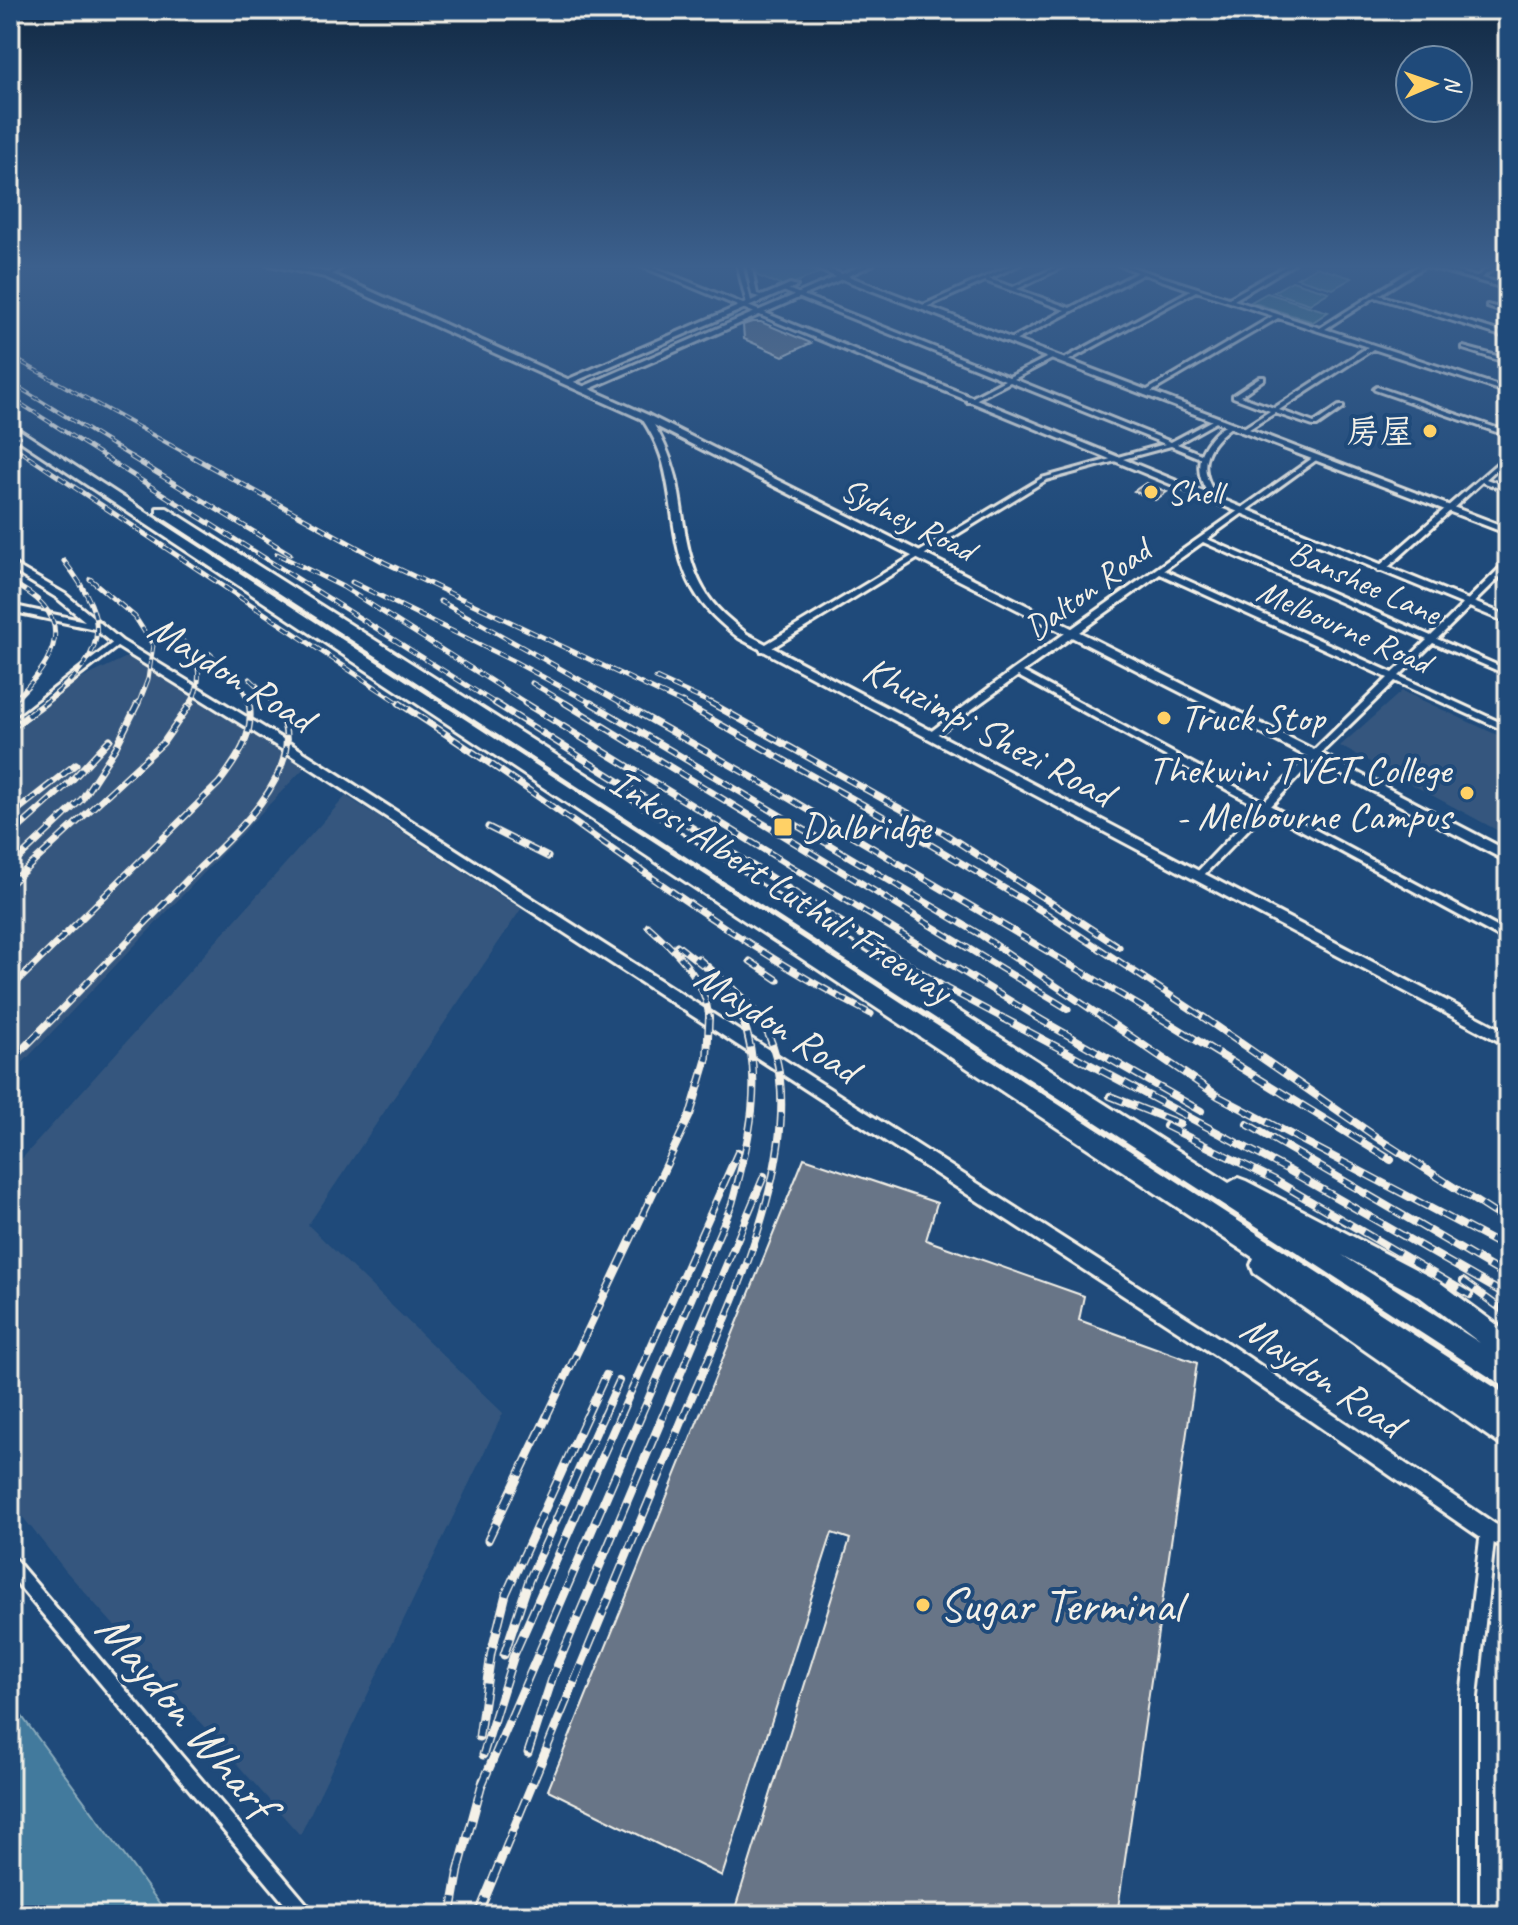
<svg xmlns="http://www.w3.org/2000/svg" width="1518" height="1925" font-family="Caveat,'LXGW WenKai TC',sans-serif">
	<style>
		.built { fill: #35577e }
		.green { fill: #497d8a; stroke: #9eb7b9; stroke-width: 2 }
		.water { fill: #427a9d; stroke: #89aabb; stroke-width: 2 }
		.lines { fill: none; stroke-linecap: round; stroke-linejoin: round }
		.stream { stroke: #89aabb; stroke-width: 2 }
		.building { fill: #687587; stroke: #f4f1e8; stroke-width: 2 }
		.minor-casing { stroke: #f4f1e8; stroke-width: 6 }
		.tertiary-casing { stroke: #f4f1e8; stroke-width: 6 }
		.secondary-casing { stroke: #f4f1e8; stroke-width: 6 }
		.motorway-casing { stroke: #f4f1e8; stroke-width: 6 }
		.minor { fill: #1f4a7a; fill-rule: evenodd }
		.tertiary { fill: #1f4a7a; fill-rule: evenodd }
		.secondary { fill: #1f4a7a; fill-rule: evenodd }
		.motorway { fill: #1f4a7a; fill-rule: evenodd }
		.rail-far4-casing { stroke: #f4f1e8; stroke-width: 4 }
		.rail-far3-casing { stroke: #f4f1e8; stroke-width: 5 }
		.rail-far2-casing { stroke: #f4f1e8; stroke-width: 7 }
		.rail-far1-casing { stroke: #f4f1e8; stroke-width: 8 }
		.rail-casing { stroke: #f4f1e8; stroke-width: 9 }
		.rail-far4 { stroke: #1f4a7a; stroke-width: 2; stroke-dasharray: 7; stroke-linecap: butt }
		.rail-far3 { stroke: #1f4a7a; stroke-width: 3; stroke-dasharray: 9; stroke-linecap: butt }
		.rail-far2 { stroke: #1f4a7a; stroke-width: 4; stroke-dasharray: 11; stroke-linecap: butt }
		.rail-far1 { stroke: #1f4a7a; stroke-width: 5; stroke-dasharray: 14; stroke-linecap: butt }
		.rail { stroke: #1f4a7a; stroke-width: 6; stroke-dasharray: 18; stroke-linecap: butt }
		.poi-dot { fill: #ffd166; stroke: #1f4a7a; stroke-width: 3 }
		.labels { text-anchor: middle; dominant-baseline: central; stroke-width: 8; stroke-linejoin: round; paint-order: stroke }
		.far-poi-label { font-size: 34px; fill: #f4f1e8; stroke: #1f4a7a; text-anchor: end }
		.far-street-label { font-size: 34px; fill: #f4f1e8; stroke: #1f4a7a }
		.street-label { font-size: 40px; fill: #f4f1e8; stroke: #1f4a7a }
		.poi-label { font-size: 40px; fill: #f4f1e8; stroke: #1f4a7a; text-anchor: start }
		.near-poi-label { font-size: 48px; fill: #f4f1e8; stroke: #1f4a7a; text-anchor: start }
		.near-street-label { font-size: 48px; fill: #f4f1e8; stroke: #1f4a7a }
	</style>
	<rect width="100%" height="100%" fill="#1f4a7a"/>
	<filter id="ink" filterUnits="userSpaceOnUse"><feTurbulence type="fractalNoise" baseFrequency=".0125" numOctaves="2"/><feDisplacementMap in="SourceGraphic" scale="16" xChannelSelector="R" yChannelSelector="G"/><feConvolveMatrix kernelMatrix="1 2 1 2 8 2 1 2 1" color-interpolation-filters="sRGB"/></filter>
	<g filter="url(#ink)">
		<path class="built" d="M131,655l174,112 -295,309v-341l67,-54z
			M1402,691l106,49v96l-168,-90z
			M346,796l175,113 -213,316 195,188 -203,422 -235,-265 -55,-69v-329z"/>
		<path class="green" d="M754,264h40l25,9 -34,14 -27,-11z
			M1316,267l36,11 -19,11 -36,-11z
			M1292,281l37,11 -19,12 -37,-12z
			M1267,293l61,19 -15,10 -62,-20z"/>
		<path class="water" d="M10,1700l158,215h-158z"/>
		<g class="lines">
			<path class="stream" d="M727,319l9,-4
				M677,339l8,-3
				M588,377l78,-33"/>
		</g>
		<path class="building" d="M752,322h9l50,21 -28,13 -39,-17 -1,-14z
			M1146,483l21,9 -12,8 -21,-9z
			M804,1158l133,45 -11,37 158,56 -5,24 118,43 -80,552h-384l117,-376 -18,-6 -110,343 -174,-86z"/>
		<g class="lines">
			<g class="minor-casing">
				<path id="minor" d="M343,264h6l-20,12 -5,-1z
					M737,264h5l10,41 -5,-1z
					M746,264h5l6,30 10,3v2l-15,-4z
					M1014,264h7l-32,15 24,8 50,-23h6l-52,25 53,19 68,-36 -22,-8h6l107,34 60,-34h5l-60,36 86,28 101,-64h8l47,13 19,-13h5l-19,14 27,7v4l-83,-23 -46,29 129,39v4l-133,-41 -50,32 183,60v4l-135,-44 -94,61 35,13 25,-17h4v2l-26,18h-4l-38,-13 -29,18h-4v-2l28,-18 -37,-14v-2l27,-18h4v2l-24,17 34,12 94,-61 -90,-29 -132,77 -2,-1v-2l129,-76 -77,-25 -132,72 -2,-1v-2l129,-70 -48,-16 -132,69 -2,-1v-2l56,-30 -80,-29 -61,27 -5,-1z
					M785,288l224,89 41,-21h4v2l-40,21 157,63 43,-23h4v2l-41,23 24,10c6,-13 17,-28 31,-30v2c-31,23 -35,44 -12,75l-5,1c-12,-14 -18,-26 -15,-44l-29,-12 -125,34 -279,171h-6v-4l281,-169 123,-34 -155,-62 -39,20h-4v-2l38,-20 -222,-89 -1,-1z
					M1487,305l21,5v4l-21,-7z
					M1463,347l45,12v4l-45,-14z
					M1377,387l131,45v4l-133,-46 -1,-1z
					M1508,454v5l-22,20 22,8v4l-26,-9 -98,89h-6v-4z
					M1314,457l5,1 -112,81 224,97 74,-73h3v6l-71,70 71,31v5l-75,-32 -34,33 109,50v6l-113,-51 -78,76 -46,49 237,127v9l-242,-131 -66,68h-6l-2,-2 2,-2 65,-68 -241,-131 -86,62h-6l-1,-2 88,-66zM1203,542l224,98 -34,33 -229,-103zM1160,574l228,104 -77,75 -47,49 -241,-130z
					M115,641h6l1,2 -112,87v-7z
					M1488,1524l5,2 2,5 -18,166v218h-16v-218l20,-166 2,-5z
					M10,1557l5,2 296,350 2,6h-19l-284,-340z"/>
			</g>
			<g class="tertiary-casing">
				<path id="tertiary" d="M805,264h10l27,10 24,-10h8l-26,12 660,252v6l-666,-255 -255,111 -7,-2 256,-111z
					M790,284l7,2 -226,97 -7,-2z
					M642,415h6c13,20 22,39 28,62 8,37 8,79 28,113 10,18 27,31 43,44l761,399v13l-769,-408c-18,-14 -35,-29 -46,-49 -23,-41 -18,-90 -32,-133 -5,-15 -12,-27 -20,-39z
					M10,562l55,32 57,47 169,103 939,601 265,179 13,5v20l-27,-11 -263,-181 -935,-607 -169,-105 -19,-16 -85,-18v-6l75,16 -28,-23 -47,-29z"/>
			</g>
			<g class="secondary-casing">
				<path id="secondary" d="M265,264h14l51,9 318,142 670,337 190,99v11l-198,-104 -668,-339 -317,-142z
					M636,264h9l863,352v7z"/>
			</g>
			<g class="motorway-casing">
				<path id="motorway" d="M10,424l1498,972v54l-254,-177 -3,-8 3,-7 -1244,-824z
					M157,508h10l1062,675 9,-5 8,3 192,100 70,52v56l-1351,-875zM1342,1255l78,42 60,46z"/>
			</g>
			<use href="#minor" class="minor"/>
			<use href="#tertiary" class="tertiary"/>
			<use href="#secondary" class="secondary"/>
			<use href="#motorway" class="motorway"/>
			<g class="rail-far4-casing">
				<path id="rail-far4" d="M10,356l186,103
					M10,382l125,77
					M10,397l98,62
					M10,444l22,15"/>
			</g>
			<g class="rail-far3-casing">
				<path id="rail-far3" d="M29,457l373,248
					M104,457l394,248
					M131,457l159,97
					M193,457l191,105 302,143
					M277,554l66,33 186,118
					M90,579l45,38 18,28 -5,34 -10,26
					M10,582c71,34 47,79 0,122
					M352,582l163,80 80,43
					M440,601l185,104
					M167,628c30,22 41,42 23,77
					M210,654l31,31 9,20
					M656,678l59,27
					M250,679l26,26
					M532,683l37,22
					M42,705c63,-49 73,-79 22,-144"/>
			</g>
			<g class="rail-far2-casing">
				<path id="rail-far2" d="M399,703c44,29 88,58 131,88 112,79 219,160 341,223
					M495,703l451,285 58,31
					M525,703l515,316
					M565,703l503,306
					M591,703l390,232 124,84
					M621,703l147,83 394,233
					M682,703l180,101 185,110 159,105
					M711,703l233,130 175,114
					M10,729l35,-26
					M10,816l66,-52
					M488,827l60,30
					M10,836l61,-55 39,-42
					M10,867l72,-68 34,-52 22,-44
					M10,884l153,-141 28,-40
					M648,926c28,25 58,53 61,93
					M677,945l28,22
					M698,958l47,41 16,20
					M750,961l28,19
					M725,987l18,32
					M10,989l209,-206c18,-24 36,-48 30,-80
					M52,1019c45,-47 91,-93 136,-140 33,-33 76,-68 93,-112 9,-23 7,-44 -7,-64"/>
			</g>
			<g class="rail-far1-casing">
				<path id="rail-far1" d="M1001,1017l289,154 218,125
					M1036,1017l165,94
					M1102,1017l116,79 290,153
					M1159,1017l232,143
					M1203,1017l179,124 126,81
					M10,1062l44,-45
					M1110,1096l70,28
					M1247,1124l261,153
					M1166,1126l107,53 197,116
					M1463,1281l45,33
					M546,1418l144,-303 17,-57 2,-41
					M586,1418l20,-43
					M602,1418l17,-37
					M619,1418l119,-266
					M640,1418l92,-214c17,-62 33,-125 10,-187
					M662,1418l102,-242
					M683,1418c42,-101 143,-298 76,-401"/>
			</g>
			<g class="rail-casing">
				<path id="rail" d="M488,1540l59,-124
					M504,1655l25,-75 74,-164
					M479,1737l12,-83 15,-60 81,-178
					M528,1753l25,-77 110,-260
					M483,1755l31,-100 106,-239
					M481,1787l160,-371
					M458,1872l25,-92
					M451,1915l9,-51
					M478,1915l206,-499"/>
			</g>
			<use href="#rail-far4" class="rail-far4"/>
			<use href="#rail-far3" class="rail-far3"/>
			<use href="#rail-far2" class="rail-far2"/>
			<use href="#rail-far1" class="rail-far1"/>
			<use href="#rail" class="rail"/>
		</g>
	</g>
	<linearGradient id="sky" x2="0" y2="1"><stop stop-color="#112943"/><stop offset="0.5" stop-color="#3c608d"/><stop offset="1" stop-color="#3c608d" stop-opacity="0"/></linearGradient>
	<rect width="1518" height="533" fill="url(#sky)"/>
	<g class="poi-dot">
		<circle cx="1430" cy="431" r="8"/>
		<circle cx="1151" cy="492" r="8"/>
		<circle cx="1164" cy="718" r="8"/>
		<circle cx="1467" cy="793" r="8"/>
		<rect x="773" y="817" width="20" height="20" rx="4"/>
		<circle cx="923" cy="1605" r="8"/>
	</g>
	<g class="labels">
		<g class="far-poi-label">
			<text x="1414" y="431">房屋</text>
			<text x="1167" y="492" text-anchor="start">Shell</text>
		</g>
		<g class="far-street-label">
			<text transform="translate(908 519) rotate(27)">Sydney Road</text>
			<text transform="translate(1365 582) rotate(24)">Banshee Lane</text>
			<text transform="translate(1087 589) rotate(-36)">Dalton Road</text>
			<text transform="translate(1344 626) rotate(24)">Melbourne Road</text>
		</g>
		<g class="street-label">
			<text transform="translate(231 673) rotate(32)">Maydon Road</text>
			<text transform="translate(988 731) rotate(28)">Khuzimpi Shezi Road</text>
			<text transform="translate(781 886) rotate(33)">Inkosi Albert Luthuli Freeway</text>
			<text transform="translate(777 1023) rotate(33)">Maydon Road</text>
			<text transform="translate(1322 1376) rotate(34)">Maydon Road</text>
		</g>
		<g class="poi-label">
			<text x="1180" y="718">Truck Stop</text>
			<text x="1451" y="770" text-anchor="end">Thekwini TVET College<tspan x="1451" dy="46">- Melbourne Campus</tspan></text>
			<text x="801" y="827">Dalbridge</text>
		</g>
		<g class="near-poi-label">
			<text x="939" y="1605">Sugar Terminal</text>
		</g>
		<g class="near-street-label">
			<text transform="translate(186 1715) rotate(50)">Maydon Wharf</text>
		</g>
	</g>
	<rect width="1518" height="1925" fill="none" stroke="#1f4a7a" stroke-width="40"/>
	<rect x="20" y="20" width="1478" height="1885" fill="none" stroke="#f4f1e8" stroke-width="3" filter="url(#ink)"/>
	<g transform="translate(1434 84) rotate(88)"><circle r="38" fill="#1f4a7a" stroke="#748da6" stroke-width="2"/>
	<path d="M0-6L14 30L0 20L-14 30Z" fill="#ffd166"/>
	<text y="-12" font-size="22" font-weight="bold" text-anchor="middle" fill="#f4f1e8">N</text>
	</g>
</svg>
